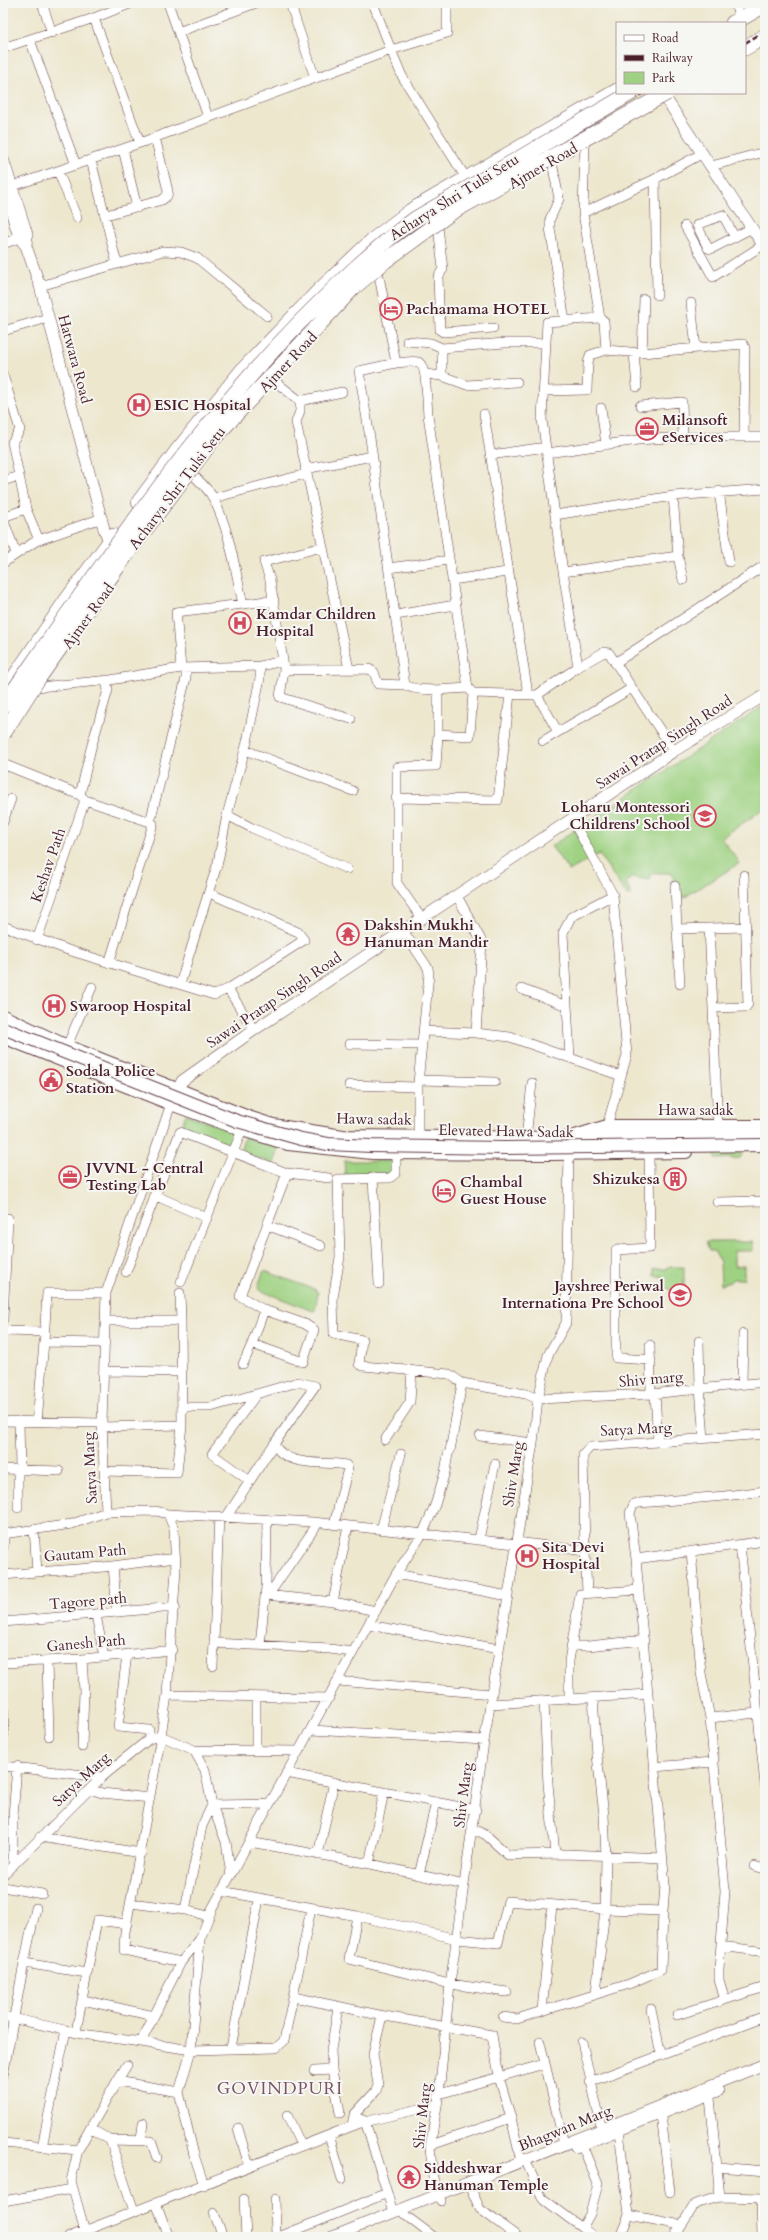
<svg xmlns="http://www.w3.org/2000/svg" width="768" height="2240" font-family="Cardo,serif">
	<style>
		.green { fill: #9ed181; stroke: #747856 }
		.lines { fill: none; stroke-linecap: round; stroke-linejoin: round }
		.minor-casing { stroke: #623d43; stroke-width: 10 }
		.tertiary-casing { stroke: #623d43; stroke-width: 12 }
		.secondary-casing { stroke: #623d43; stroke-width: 14 }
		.trunk-casing { stroke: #623d43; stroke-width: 16 }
		.minor { stroke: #fff; stroke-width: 9 }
		.tertiary { stroke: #fff; stroke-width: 11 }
		.secondary { stroke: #fff; stroke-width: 12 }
		.trunk { stroke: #fff; stroke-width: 15 }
		.rail { stroke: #4a1f2b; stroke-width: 2.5; stroke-dasharray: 6 3; stroke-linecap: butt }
		.secondary-bridge-casing { stroke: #623d43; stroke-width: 14; stroke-linecap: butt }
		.trunk-bridge-casing { stroke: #623d43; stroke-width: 16; stroke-linecap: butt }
		.secondary-bridge { stroke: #fff; stroke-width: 12 }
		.trunk-bridge { stroke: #fff; stroke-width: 15 }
		.labels { text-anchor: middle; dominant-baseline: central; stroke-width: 4; stroke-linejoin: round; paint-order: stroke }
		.street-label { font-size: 15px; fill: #4a1f2b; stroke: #f6f6f2 }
		.poi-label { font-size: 15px; font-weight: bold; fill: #4a1f2b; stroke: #f6f6f2; text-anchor: start }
		.quarter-label { font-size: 17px; letter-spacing: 1px; fill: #795268; stroke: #f6f6f2 }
	</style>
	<rect width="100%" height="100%" fill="#f6f6f2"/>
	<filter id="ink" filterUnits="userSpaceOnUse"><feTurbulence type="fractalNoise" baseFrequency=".025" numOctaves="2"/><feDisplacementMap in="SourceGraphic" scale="8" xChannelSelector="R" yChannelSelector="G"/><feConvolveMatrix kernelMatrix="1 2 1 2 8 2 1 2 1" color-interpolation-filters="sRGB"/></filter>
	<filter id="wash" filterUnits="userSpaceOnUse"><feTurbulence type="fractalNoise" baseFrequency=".012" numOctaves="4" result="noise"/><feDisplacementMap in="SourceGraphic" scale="16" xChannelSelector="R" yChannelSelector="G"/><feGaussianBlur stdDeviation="0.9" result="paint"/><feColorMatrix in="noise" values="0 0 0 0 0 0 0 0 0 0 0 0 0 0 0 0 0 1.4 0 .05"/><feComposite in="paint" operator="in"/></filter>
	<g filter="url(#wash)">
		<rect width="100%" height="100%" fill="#ede7ce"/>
		<path class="green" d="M765,705v103l-44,30 19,25 -57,35 -12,-25h-19l-2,7 -17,-3 -7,5 5,13 -4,1 -28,-42 -30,17 -18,-25z
			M186,1114l48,18 -3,13 -50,-18z
			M244,1138l34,9 -5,17 -29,-11 -3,-5z
			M740,1152l2,3 -2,3 -25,1v-6z
			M344,1161h50l-2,11 -3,2 -44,1z
			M706,1242h47v9h-19v15h10v13h-11l-3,3 -9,3 -1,-23 -6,-11h-5z
			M667,1267h17v23l-8,-2 -1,4h-4l-2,-4 -7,2v-14h-8v-7h13z
			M265,1271l51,19 2,3 -3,17 -2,1 -54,-21 -1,-3 5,-15z"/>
	</g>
	<g filter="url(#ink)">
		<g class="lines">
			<g class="minor-casing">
				<path id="minor" d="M42,3l10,30
					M168,3l40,114
					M290,3l25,75
					M447,3v30l-56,17 11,26 64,102
					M735,3l5,16
					M94,18l38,-15
					M178,32l78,-29
					M30,40l46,125
					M3,48l91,-30 46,125
					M123,149l14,59
					M91,160l26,104
					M552,162l7,37 -9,20v9l15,93
					M711,166l54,-14
					M58,171l19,47
					M655,179l2,116
					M7,188l133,-45 251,-93 -18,-47
					M583,213l72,-34 48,-26
					M106,215l56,-15 5,-4 1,-5 -13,-54
					M685,226l28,51 50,-32
					M438,227l5,42 -5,8 2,53 3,2 50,-4
					M735,238l-12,-23 -26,10 11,23 3,1 41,-21
					M3,244l21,-8
					M378,271l18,92c6,0 16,-3 22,-1 9,2 9,44 10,53l40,273 5,5 64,2 41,-28
					M40,286l123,-35 18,1 16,6 70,58
					M691,303l5,45
					M600,318l4,3 2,29 36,3 101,-9 2,4 -1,89h21
					M3,331l45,-13
					M407,341l24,2 11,5
					M634,353l3,34
					M642,353l2,-54
					M425,374l17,2 25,9 50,-3
					M3,375l17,55 -8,12 14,67
					M442,376v-28l63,-5h41
					M272,379l28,22v10l-4,11 53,247
					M543,391l44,-1 1,-27 2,-8 16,-5
					M300,401l42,-9
					M640,406l42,-4 1,35
					M601,408l5,37
					M484,414l44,280
					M547,453l91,-13 45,-3h61
					M490,455l56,-8
					M305,469l67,-13
					M3,481l16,-5
					M719,491l10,71
					M213,498l93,-24
					M555,515l118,-19 92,-7
					M3,517l23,-8 13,31
					M3,519l13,34
					M678,556l5,24
					M3,563l33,-22 66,-23
					M388,568l61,-8
					M563,572l115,-16 -5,-60
					M452,580l55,-8
					M243,604l31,-4
					M396,615l59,-10
					M283,661l1,9 85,-1 5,3 4,12 27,1 -35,-247 -11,-67 37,-8
					M615,663l150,-98
					M181,668l-5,-56 67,-8c-8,-34 -13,-74 -30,-106 -5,-10 -14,-17 -22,-25
					M284,670l-4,27 71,22
					M405,685c14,8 47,4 63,3
					M39,687l71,-7 71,-12 79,-2 23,-5 -13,-81 -6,-18 58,-15
					M632,688l42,63
					M438,690v44
					M537,695l21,37
					M543,741l89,-53 -23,-35 -5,-1 -26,15 -18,-115 -18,-133 5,-97 53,-4 -17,-105 2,-71
					M245,750l108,41
					M3,764l77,31 11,-47 17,-58 -2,-10
					M80,795l5,5 65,22 36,-144v-9
					M396,798l102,2 12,-106
					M227,815l25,13 95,41
					M3,822l8,-23
					M675,886l2,43 32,-1 4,80 33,-1 2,-3 -4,-129
					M209,893l89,39 6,8 -76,49
					M457,896l25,46 -6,91 34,4 60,21 -7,-125 8,-16 42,-22 -41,-76
					M422,919l-25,-36v-116l39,-1 2,-32 32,2 3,-43
					M3,926l65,24 146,45 14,-6 26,41
					M709,928l37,-1
					M677,929l3,55
					M404,932l24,36 1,6 -11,109v53
					M37,940l48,-140
					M109,963l44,-139 -3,-2
					M180,984l38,-122 9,-47 20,-73 13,-64v-12
					M521,989l46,17
					M713,1008l5,119
					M424,1031l52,2
					M350,1044l72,1
					M67,1046l25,-59
					M570,1058l51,18
					M418,1080l77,2
					M349,1085l69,2
					M607,1126l20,-71 -14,-160
					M526,1138l6,-55
					M396,1153v20l-6,5 -52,1 2,78 -7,41 1,36 28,6 -3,24 4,2 86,8 13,9
					M649,1153l1,95 -34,2v108l35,2
					M287,1173l42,5
					M373,1178l6,106
					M154,1195l53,23
					M717,1202l48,-1
					M267,1225l54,21
					M126,1272l54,-140 107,41 -47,123 24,14 41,14 9,6 -11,32 -51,-18 12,-34
					M181,1282l61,-152
					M180,1293l1,28
					M3,1319l5,-101
					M3,1331l42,1
					M699,1341l1,47 4,51
					M104,1343l-60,-1 3,-49h59
					M650,1345l1,49
					M243,1364l9,-20
					M104,1371l78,1
					M742,1384l1,-50
					M655,1394l3,47
					M182,1407h29l87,-25 17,4 -41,58 -47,72
					M3,1421l99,2
					M19,1421l1,48
					M37,1422l7,-80
					M102,1427l80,-2
					M480,1436l53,7
					M385,1440l25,-38 2,-32
					M274,1444c11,22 44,18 65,20l7,1 2,3 -14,57
					M450,1451l12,-68 64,11 12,5 113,-5 114,-12
					M3,1469l56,2
					M104,1471l73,2 5,-48 -1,-104h-76
					M250,1481l-38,-27 44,-59
					M765,1491l-40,5 -86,7 -5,1 -4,9 6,46 129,-18
					M18,1508v-39
					M168,1514l145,8 203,22
					M34,1529l3,43 67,-5 72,-9
					M381,1530l20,-76
					M3,1534l69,-10 34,-12
					M479,1539l16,-75
					M517,1542l68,9 -2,-96 7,-8 175,-13
					M740,1545l15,140
					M3,1547l1,-7
					M585,1551l2,41
					M691,1551l10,122 9,45 15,173 -6,79v10l6,20
					M113,1566l4,46
					M396,1574l112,22
					M3,1575l34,-3
					M639,1590l-59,4 -11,67v38l79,-5
					M265,1595l69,7 42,9
					M265,1595l7,-5 46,-67
					M333,1602l15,-76
					M96,1615l8,42
					M3,1622l172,-15
					M369,1625l130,24
					M214,1643l116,6 22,3
					M260,1645l6,-58 1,-68
					M571,1646h17l56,-6
					M127,1654l-9,73 31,3v9
					M47,1661l2,75
					M3,1663l79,-4 90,-9
					M213,1666l6,-150
					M338,1681l154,13
					M765,1684l-10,1 10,100
					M3,1695l1,40
					M167,1695l162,3
					M256,1698v53
					M593,1698l4,57 7,60 2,41 -1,53 -9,84
					M544,1701l4,83 7,70
					M490,1704l79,-5
					M710,1718l47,-5
					M311,1730l173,10
					M82,1747l2,-56 -2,-32
					M194,1750l105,1
					M3,1766l99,11
					M654,1767l59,-5
					M286,1773l190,37
					M90,1789l12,4 48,5
					M473,1829l13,6 22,20 59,-1 96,4
					M40,1837l101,16
					M249,1842l122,22 93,21
					M318,1855l16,-73
					M13,1864v-48l4,-50
					M369,1864l15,-72
					M754,1866l11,3
					M3,1875l99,-98 47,-38 12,-3 6,-41 9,-125 -2,-41 -6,-15 -12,-3 -50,1 -4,-89 4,-130 65,-189
					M419,1875l17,-73
					M3,1887l39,7
					M221,1891l136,25 100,23 41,4 10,-42 97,8 58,2 2,-26 -29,-326
					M131,1903l54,7 17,-84 10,-21 57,-1
					M552,1905l-10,106 87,-27 32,-14 2,-59
					M311,1909l-27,132 -8,7 -85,2 9,-111 12,-30 184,-335 27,-41 12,-28 10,-33 3,-18
					M185,1910l23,6
					M357,1916l-8,43 101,25 57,8
					M721,1946l44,6
					M181,1962l-57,-12 1,-18 36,-196 33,14 11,20 7,35 14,37 5,33
					M24,1963l12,-55
					M294,1997l85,18 113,20 7,42 -60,17
					M83,2000l71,16
					M338,2007l-7,43 1,20 8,43
					M651,2009l10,45
					M677,2015l88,-28
					M3,2016l79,18 59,8 40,-80 19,-23
					M503,2017l14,2 25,-8
					M76,2032l21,-112 30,4
					M141,2042l50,8 -12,42 15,63 10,30
					M540,2042l24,102
					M582,2042l21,92
					M231,2048l28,-149
					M314,2071l18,-1
					M3,2076l21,-113 63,10
					M117,2081l10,-16
					M590,2082l175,-66
					M709,2088l11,109 45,1
					M659,2108l3,15 8,69
					M287,2115l14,30
					M511,2118l10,43
					M360,2119l5,2 28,91
					M352,2126l2,-11 22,-24 2,-6 -5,-31 9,-38
					M238,2128l11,38
					M91,2129l19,11 24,71
					M619,2131l10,84 -9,22
					M329,2135l13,44
					M110,2140l41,1 6,17
					M141,2140l2,-17
					M3,2143l75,7 39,-69 62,11
					M431,2145l80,-27 -12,-41 45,-13
					M42,2147l24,-117
					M78,2150l-7,31 15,54
					M528,2166l14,32 40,30 8,-14 8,-30 -16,-39
					M718,2167l47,4
					M471,2189l9,20 38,28
					M761,2198l1,39
					M244,2199l2,38
					M275,2199l1,38
					M3,2201l69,-12
					M441,2201l-8,-23 -3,-31 9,-53 11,-110 34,-242 49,-299 5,-44 10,-44 18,-32 3,-174
					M156,2203l13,34
					M214,2213l9,24
					M405,2215l29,22
					M629,2215l52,10
					M582,2228l13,9
					M3,2234l1,3
					M69,2237l291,-114 76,-18
					M279,2237l108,-44
					M674,2237l21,-33 25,-7"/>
			</g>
			<g class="tertiary-casing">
				<path id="tertiary" d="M662,93l103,155
					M3,159l24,75 -1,12 14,40 64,243 7,17
					M3,185l16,52 7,9
					M175,1096l7,-15 72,-51 420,-279 91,-56
					M576,2147l142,-56
					M332,2237l433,-173"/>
			</g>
			<g class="secondary-casing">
				<path id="secondary" d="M3,1016l64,30 184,72 22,7 70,11 226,2 38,-12h158
					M3,1037l168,67 71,26 46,14 84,9 179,1 135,-2
					M582,1138l183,-3"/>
			</g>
			<g class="trunk-casing">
				<path id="trunk" d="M733,23l32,-18
					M745,48l20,-12
					M139,502l39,-52 64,-79 78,-81 53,-50 38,-29 206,-120
					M3,694l63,-93 48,-65"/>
			</g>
			<use href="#minor" class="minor"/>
			<use href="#tertiary" class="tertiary"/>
			<use href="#secondary" class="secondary"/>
			<use href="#trunk" class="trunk"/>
			<path class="rail" d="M745,43l20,-12
				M570,136l74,-43
				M3,724l110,-159 53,-72 61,-78 54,-60 67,-67 44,-37 59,-41 206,-117"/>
			<g class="secondary-bridge-casing">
				<path id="secondary-bridge" d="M3,1028l234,93 64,18 27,5 43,2 134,2 260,-3"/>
			</g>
			<g class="trunk-bridge-casing">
				<path id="trunk-bridge" d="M3,706c93,-133 184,-268 297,-384 37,-37 73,-73 115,-103l216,-126
					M3,734l35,-55 88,-124 88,-117 138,-149 33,-28 67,-49 215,-119"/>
			</g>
			<use href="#secondary-bridge" class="secondary-bridge"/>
			<use href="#trunk-bridge" class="trunk-bridge"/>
		</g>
	</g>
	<defs>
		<g id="hotel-ring" transform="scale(1.15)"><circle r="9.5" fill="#f6f6f2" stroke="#d1495b" stroke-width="1.5"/><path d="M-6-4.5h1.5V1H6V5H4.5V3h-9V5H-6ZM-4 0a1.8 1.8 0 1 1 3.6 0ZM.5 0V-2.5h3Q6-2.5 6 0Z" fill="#d1495b"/></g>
		<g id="hospital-ring" transform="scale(1.15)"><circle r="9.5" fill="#f6f6f2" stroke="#d1495b" stroke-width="1.5"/><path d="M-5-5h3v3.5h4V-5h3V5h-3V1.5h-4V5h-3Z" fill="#d1495b"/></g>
		<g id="office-ring" transform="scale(1.15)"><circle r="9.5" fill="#f6f6f2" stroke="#d1495b" stroke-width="1.5"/><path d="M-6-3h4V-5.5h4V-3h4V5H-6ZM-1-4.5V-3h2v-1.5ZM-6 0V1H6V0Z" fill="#d1495b"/></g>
		<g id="school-ring" transform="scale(1.15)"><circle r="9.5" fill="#f6f6f2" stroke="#d1495b" stroke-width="1.5"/><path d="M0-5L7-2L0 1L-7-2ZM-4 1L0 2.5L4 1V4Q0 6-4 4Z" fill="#d1495b"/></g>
		<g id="temple-ring" transform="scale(1.15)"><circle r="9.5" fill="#f6f6f2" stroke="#d1495b" stroke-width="1.5"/><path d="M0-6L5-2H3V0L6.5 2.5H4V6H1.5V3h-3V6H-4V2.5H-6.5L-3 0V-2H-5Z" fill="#d1495b"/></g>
		<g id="civic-ring" transform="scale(1.15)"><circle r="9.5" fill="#f6f6f2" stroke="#d1495b" stroke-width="1.5"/><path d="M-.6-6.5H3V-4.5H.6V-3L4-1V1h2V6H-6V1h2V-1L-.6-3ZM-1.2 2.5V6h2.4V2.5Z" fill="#d1495b"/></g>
		<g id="building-ring" transform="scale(1.15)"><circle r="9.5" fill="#f6f6f2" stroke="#d1495b" stroke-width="1.5"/><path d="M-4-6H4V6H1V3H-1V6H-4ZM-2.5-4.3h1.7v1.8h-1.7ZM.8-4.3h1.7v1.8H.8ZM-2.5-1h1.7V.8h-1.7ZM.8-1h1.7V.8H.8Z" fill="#d1495b"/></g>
	</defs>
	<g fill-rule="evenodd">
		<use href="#hotel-ring" x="391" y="309"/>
		<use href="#hospital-ring" x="139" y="405"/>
		<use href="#office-ring" x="647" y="429"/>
		<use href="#hospital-ring" x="240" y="623"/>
		<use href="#school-ring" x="705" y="816"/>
		<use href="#temple-ring" x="348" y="934"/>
		<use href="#hospital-ring" x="54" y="1006"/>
		<use href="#civic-ring" x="51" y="1080"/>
		<use href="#office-ring" x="70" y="1177"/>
		<use href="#building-ring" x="675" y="1179"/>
		<use href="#hotel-ring" x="444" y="1191"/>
		<use href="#school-ring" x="680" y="1295"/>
		<use href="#hospital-ring" x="527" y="1556"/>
		<use href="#temple-ring" x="409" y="2177"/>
	</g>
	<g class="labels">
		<g class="street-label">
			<text transform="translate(543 166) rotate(-30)">Ajmer Road</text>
			<text transform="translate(454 197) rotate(-32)">Acharya Shri Tulsi Setu</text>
			<text transform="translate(75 359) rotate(75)">Hatwara Road</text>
			<text transform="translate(288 362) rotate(-47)">Ajmer Road</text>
			<text transform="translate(177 488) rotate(-53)">Acharya Shri Tulsi Setu</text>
			<text transform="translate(88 616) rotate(-54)">Ajmer Road</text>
			<text transform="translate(664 742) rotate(-33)">Sawai Pratap Singh Road</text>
			<text transform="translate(48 865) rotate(-71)">Keshav Path</text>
			<text transform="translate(274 1000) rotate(-34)">Sawai Pratap Singh Road</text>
			<text x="696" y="1110">Hawa sadak</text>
			<text transform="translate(374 1119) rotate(1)">Hawa sadak</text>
			<text transform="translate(506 1131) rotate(1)">Elevated Hawa Sadak</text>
			<text transform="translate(651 1379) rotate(-5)">Shiv marg</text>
			<text transform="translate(636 1429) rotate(-3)">Satya Marg</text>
			<text transform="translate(90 1468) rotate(-93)">Satya Marg</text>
			<text transform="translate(513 1474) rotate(-81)">Shiv Marg</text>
			<text transform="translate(85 1553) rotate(-5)">Gautam Path</text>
			<text transform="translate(88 1601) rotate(-5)">Tagore path</text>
			<text transform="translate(86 1643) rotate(-5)">Ganesh Path</text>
			<text transform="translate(81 1779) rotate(-43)">Satya Marg</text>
			<text transform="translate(463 1795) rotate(-83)">Shiv Marg</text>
			<text transform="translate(422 2116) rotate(-84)">Shiv Marg</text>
			<text transform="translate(565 2128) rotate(-22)">Bhagwan Marg</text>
		</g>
		<g class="poi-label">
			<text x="406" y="309">Pachamama HOTEL</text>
			<text x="154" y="405">ESIC Hospital</text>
			<text x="662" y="420">Milansoft<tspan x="662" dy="17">eServices</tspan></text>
			<text x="256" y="614">Kamdar Children<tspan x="256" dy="17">Hospital</tspan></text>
			<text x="690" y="807" text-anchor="end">Loharu Montessori<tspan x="690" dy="17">Childrens' School</tspan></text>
			<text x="364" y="925">Dakshin Mukhi<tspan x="364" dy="17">Hanuman Mandir</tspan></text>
			<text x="70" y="1006">Swaroop Hospital</text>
			<text x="66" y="1071">Sodala Police<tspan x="66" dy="17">Station</tspan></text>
			<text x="86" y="1168">JVVNL - Central<tspan x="86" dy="17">Testing Lab</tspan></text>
			<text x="660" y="1179" text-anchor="end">Shizukesa</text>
			<text x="460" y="1182">Chambal<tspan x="460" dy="17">Guest House</tspan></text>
			<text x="664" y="1286" text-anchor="end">Jayshree Periwal<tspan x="664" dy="17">Internationa Pre School</tspan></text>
			<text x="542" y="1547">Sita Devi<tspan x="542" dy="17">Hospital</tspan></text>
			<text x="424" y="2168">Siddeshwar<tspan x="424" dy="17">Hanuman Temple</tspan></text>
		</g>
		<g class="quarter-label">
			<text x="280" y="2088">GOVINDPURI</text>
		</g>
	</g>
	<rect width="768" height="2240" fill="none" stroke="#f6f6f2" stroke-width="16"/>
	<rect x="616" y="22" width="130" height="72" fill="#f6f6f2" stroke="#b1a0a2"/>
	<rect x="624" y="35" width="20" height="6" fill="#ffffff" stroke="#b1a0a2"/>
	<text x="652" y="42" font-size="12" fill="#4a1f2b">Road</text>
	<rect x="624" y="55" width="20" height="6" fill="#4a1f2b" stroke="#b1a0a2"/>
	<text x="652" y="62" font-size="12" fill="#4a1f2b">Railway</text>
	<rect x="624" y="72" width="20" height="12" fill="#9ed181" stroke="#b1a0a2"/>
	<text x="652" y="82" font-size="12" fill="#4a1f2b">Park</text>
</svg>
